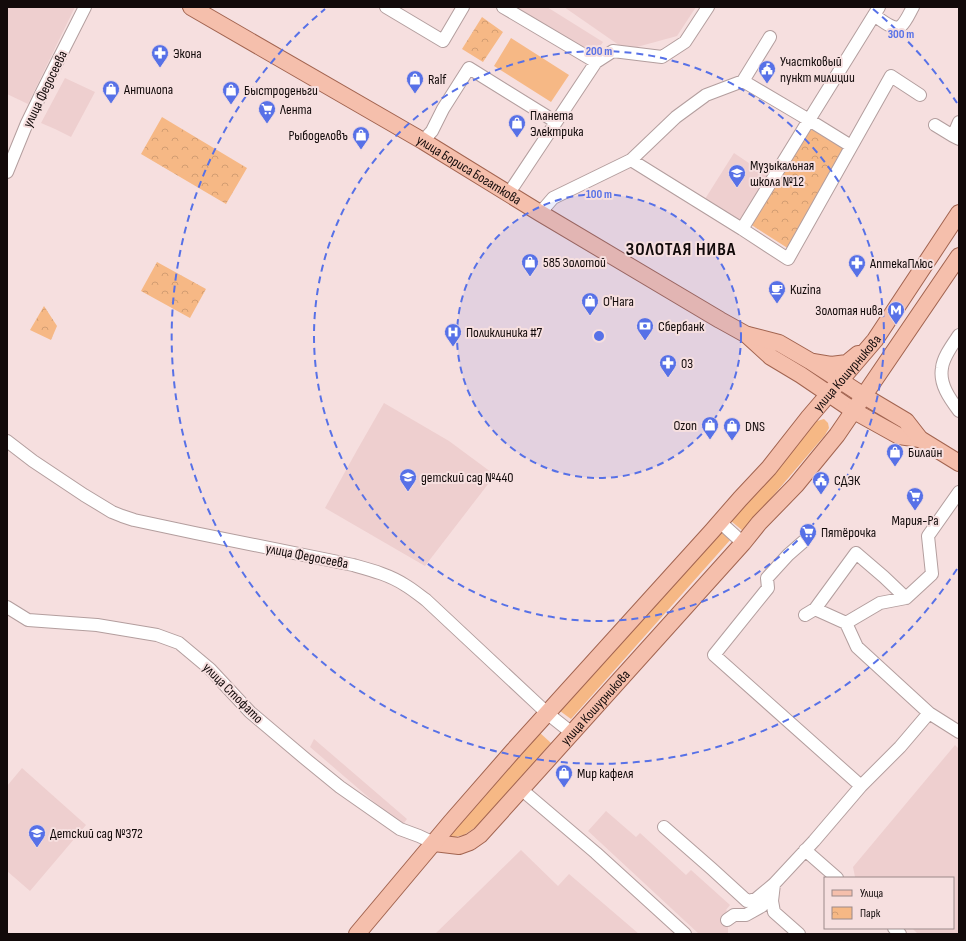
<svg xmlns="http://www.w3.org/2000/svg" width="966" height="941" font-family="'Sofia Sans Condensed',sans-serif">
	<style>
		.built { fill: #eecfcf }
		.green { fill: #f6b885 }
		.park { fill: url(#park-crowns) }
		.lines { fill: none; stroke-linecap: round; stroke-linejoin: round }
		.minor-casing { stroke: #b39e9e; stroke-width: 14 }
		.major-casing { stroke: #a26450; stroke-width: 18 }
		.minor { stroke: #fff; stroke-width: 12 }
		.major { stroke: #f5bfac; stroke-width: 16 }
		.ring { fill: none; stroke: #5771e7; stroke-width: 2; stroke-dasharray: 7 5 }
		.labels { text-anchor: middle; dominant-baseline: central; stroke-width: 4; stroke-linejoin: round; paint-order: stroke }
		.poi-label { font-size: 14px; fill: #120a0a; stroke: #f6dfdf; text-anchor: start }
		.street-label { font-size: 14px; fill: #120a0a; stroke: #f6dfdf }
		.district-label { font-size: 18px; font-weight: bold; letter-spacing: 1px; fill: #120a0a; stroke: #f6dfdf }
		.centre { fill: #5771e7; stroke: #f6dfdf; stroke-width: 2 }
		.ring-label { font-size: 12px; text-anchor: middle; font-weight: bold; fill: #5771e7; stroke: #f6dfdf; stroke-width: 4; stroke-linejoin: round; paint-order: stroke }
	</style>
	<defs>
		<pattern id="park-crowns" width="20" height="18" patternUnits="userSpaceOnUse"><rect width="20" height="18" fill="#f6b885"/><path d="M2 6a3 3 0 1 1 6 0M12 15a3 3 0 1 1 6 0" fill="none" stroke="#d29d72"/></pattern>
	</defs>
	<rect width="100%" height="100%" fill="#f6dfdf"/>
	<path class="built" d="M7,7h68l-47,97 -21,-10z
		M516,7h31l56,35 -9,13z
		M564,7h132l-19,29 -51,14z
		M65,78l30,14 -24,45 -16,-8 -14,-6z
		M734,153l34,23 -27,46 -36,-23z
		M384,403l65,38 46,34 -70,91 -100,-58 31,-56z
		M314,739l93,80 -5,7 -92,-79z
		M955,745l4,4v185h-41l-6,-6h41v-50h-96l-2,-1 -2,-10z
		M22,768l64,57 -56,66 -23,-20v-85z
		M606,811l30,26 4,-4 46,42 5,-5 39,35 -4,5 1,1 -4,6 5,9v8h-29l-111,-103z
		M521,850l37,36 11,-12 70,60h-204z"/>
	<path class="green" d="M511,38l58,37 -18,27 -57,-36z
		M824,419l4,4 1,5 -4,7 -82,96 -12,-10 86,-100z
		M720,529l11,10 -160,180 -11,-8z
		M539,732l12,11 -69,80 -18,12 -14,3v-6z"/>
	<path class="park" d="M482,17l21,15 -20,30 -21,-13z
		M162,117l85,51 -21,36 -85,-50z
		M809,128l35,20 -55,101 -39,-25z
		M157,262l49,27 -16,29 -49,-27z
		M44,306l13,20 -6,14 -21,-10z"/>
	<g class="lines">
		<g class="minor-casing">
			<path id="minor" d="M386,7l57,34 20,-34
				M503,7l93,55
				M874,15c6,4 21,17 27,11 5,-4 9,-14 12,-19
				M743,81l27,-44
				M959,122l-6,14 6,3
				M935,125l18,11
				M423,141l9,-10 11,-22 26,-41 87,54
				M631,160l111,69 67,-109 42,26
				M7,172l20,-49 16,-33 42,-83
				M509,193l87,-131 17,-11 49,6 23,-15 23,-35
				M540,213l13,-15 78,-38 45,-43 30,-22 37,-14 66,39 70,-113
				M742,229l46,30 103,-183 29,19
				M959,335c-6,9 -16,22 -17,33 -3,16 8,31 17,43
				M7,441l26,20 51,34 28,17 10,4 12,4 61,13 158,32c18,5 37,10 52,20 7,4 14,10 21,15l122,114 24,19
				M720,522l23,21
				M804,541l-16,14 -21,23 1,10 -54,67 147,131
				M906,598l26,-24 -4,-38 31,-44
				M7,607l21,13 69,5 60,10 22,8 31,26 40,43 58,49 32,26 60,42 19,7 15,7
				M815,609l41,-56 28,24 22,21 -26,5 -34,20 11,24 72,66 30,19
				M805,615l10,-6 31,14
				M522,790l74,63 89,81
				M664,827l48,42 35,32 9,-2 18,-15 40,-43 47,-55 39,-39 29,-34
				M805,850l32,28
				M774,884l-2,17 2,11 25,22
				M727,920l7,-5h12l16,-9 4,-7 1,-9
				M894,928l6,6"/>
		</g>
		<g class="major-casing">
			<g id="major">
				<path id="s1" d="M191,7l232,134 117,72 180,107 27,15 24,22 30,18 28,19 25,17 45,25 21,3"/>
				<path d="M748,335l31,8 31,18 54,35 42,25 14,18 39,24"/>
				<path d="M813,362l18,3 16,-2 11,-9"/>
				<path id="s2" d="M434,843l25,3 11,-4 10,-7 263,-292 16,-20 37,-38 41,-50 122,-179"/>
				<path id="s3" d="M357,934l94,-112 62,-71 199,-220 28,-32 29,-31 40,-51 66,-77 84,-127"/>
			</g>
		</g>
		<use href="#minor" class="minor"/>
		<use href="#major" class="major"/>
	</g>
	<circle cx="599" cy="336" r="142" fill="#5771e7" fill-opacity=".12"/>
	<g class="ring">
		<circle cx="599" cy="336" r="142"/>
		<circle cx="599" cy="336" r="285"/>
		<path d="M957 569A427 427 0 1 1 325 9M873 9A427 427 0 0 1 957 103"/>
	</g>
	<defs>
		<g id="pharmacy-pin" transform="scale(0.9)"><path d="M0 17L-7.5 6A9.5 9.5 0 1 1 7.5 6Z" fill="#5771e7" stroke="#f6dfdf"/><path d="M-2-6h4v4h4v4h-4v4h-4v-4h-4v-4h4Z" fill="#fff"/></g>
		<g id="civic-pin" transform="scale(0.9)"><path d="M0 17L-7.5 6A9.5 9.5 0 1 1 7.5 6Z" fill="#5771e7" stroke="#f6dfdf"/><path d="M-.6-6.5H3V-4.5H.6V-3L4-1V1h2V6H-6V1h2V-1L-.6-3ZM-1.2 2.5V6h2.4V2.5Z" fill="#fff"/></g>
		<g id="shop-pin" transform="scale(0.9)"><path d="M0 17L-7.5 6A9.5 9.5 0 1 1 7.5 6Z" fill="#5771e7" stroke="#f6dfdf"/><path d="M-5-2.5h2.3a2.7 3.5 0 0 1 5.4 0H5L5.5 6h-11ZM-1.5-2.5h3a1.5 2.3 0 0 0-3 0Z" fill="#fff"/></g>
		<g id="supermarket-pin" transform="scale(0.9)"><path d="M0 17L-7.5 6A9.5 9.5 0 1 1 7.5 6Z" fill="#5771e7" stroke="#f6dfdf"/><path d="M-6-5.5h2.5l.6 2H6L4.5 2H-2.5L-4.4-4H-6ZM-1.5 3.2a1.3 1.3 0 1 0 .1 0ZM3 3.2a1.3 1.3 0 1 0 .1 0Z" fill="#fff"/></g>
		<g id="school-pin" transform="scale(0.9)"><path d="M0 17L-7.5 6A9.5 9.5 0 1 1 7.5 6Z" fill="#5771e7" stroke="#f6dfdf"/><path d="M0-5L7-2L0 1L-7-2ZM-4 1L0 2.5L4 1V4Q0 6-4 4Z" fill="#fff"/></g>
		<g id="cafe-pin" transform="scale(0.9)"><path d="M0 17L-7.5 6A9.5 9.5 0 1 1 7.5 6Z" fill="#5771e7" stroke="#f6dfdf"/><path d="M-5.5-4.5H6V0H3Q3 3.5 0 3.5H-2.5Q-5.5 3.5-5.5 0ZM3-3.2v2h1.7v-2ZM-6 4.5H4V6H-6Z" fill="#fff"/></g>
		<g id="metro-pin" transform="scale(0.9)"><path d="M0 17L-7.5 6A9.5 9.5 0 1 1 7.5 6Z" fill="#5771e7" stroke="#f6dfdf"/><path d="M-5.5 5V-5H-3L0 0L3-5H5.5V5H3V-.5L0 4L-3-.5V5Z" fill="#fff"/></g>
		<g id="bank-pin" transform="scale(0.9)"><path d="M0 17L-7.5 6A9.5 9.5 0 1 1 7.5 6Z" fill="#5771e7" stroke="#f6dfdf"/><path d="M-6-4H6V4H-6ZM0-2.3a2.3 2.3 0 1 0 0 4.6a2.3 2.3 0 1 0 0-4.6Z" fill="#fff"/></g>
		<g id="hospital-pin" transform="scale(0.9)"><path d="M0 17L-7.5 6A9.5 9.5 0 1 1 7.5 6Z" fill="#5771e7" stroke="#f6dfdf"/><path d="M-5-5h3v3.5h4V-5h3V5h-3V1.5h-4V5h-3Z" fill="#fff"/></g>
	</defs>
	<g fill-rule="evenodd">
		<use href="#pharmacy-pin" x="160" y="53"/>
		<use href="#civic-pin" x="767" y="69"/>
		<use href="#shop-pin" x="415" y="79"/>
		<use href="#shop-pin" x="111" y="89"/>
		<use href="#shop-pin" x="231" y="90"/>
		<use href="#supermarket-pin" x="267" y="109"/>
		<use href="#shop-pin" x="517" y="123"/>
		<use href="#shop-pin" x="361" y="135"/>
		<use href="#school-pin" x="737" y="173"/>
		<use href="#shop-pin" x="530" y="262"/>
		<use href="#pharmacy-pin" x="857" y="263"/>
		<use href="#cafe-pin" x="777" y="289"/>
		<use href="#shop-pin" x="590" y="301"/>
		<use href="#metro-pin" x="896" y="310"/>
		<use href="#bank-pin" x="645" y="326"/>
		<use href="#hospital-pin" x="453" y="332"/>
		<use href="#pharmacy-pin" x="668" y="363"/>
		<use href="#shop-pin" x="710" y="425"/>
		<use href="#shop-pin" x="732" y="426"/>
		<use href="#shop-pin" x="895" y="452"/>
		<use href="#school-pin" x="408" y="477"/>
		<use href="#civic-pin" x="821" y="480"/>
		<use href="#supermarket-pin" x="915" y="496"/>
		<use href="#supermarket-pin" x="808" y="532"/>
		<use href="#shop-pin" x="564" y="773"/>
		<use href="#school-pin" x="37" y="833"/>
	</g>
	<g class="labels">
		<g class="poi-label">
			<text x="173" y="53">Экона</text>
			<text x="780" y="61">Участковый<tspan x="780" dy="16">пункт милиции</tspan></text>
			<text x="428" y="79">Ralf</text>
			<text x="124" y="89">Антилопа</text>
			<text x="244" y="90">Быстроденьги</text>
			<text x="280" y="109">Лента</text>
			<text x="530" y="115">Планета<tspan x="530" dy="16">Электрика</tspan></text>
			<text x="348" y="135" text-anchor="end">Рыбоделовъ</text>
			<text x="750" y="165">Музыкальная<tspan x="750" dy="16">школа №12</tspan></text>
			<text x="543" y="262">585 Золотой</text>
			<text x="870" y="263">АптекаПлюс</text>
			<text x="790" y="289">Kuzina</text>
			<text x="603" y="301">O'Hara</text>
			<text x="883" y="310" text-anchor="end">Золотая нива</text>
			<text x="658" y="326">Сбербанк</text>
			<text x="466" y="332">Поликлиника #7</text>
			<text x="681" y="363">03</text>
			<text x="697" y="425" text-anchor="end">Ozon</text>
			<text x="745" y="426">DNS</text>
			<text x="908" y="452">Билайн</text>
			<text x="421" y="477">детский сад №440</text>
			<text x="834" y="480">СДЭК</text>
			<text x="915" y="520" text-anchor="middle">Мария-Ра</text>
			<text x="821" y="532">Пятёрочка</text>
			<text x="577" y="773">Мир кафеля</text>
			<text x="50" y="833">Детский сад №372</text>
		</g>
		<g class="street-label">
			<text transform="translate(45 89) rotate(-64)">улица Федосеева</text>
			<text stroke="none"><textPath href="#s1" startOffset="322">улица Бориса Богаткова</textPath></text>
			<text stroke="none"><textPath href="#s3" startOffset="745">улица Кошурникова</textPath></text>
			<text transform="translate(307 556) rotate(11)">улица Федосеева</text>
			<text transform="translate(233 693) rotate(45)">улица Стофато</text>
			<text stroke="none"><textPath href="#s2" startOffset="221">улица Кошурникова</textPath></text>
		</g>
		<g class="district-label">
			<text x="681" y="249">ЗОЛОТАЯ НИВА</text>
		</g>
	</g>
	<circle cx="599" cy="336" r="6" class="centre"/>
	<g class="ring-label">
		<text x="901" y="38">300 m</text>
		<text x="599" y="55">200 m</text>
		<text x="599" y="198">100 m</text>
	</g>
	<rect width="966" height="941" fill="none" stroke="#120a0a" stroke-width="16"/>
	<rect x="824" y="877" width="130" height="52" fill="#f6dfdf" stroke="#9b8a8a"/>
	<rect x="832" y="890" width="20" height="6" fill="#f5bfac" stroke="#9b8a8a"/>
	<text x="860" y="897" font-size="12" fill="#120a0a">Улица</text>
	<rect x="832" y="907" width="20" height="12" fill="url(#park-crowns)" stroke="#9b8a8a"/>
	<text x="860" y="917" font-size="12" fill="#120a0a">Парк</text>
</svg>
